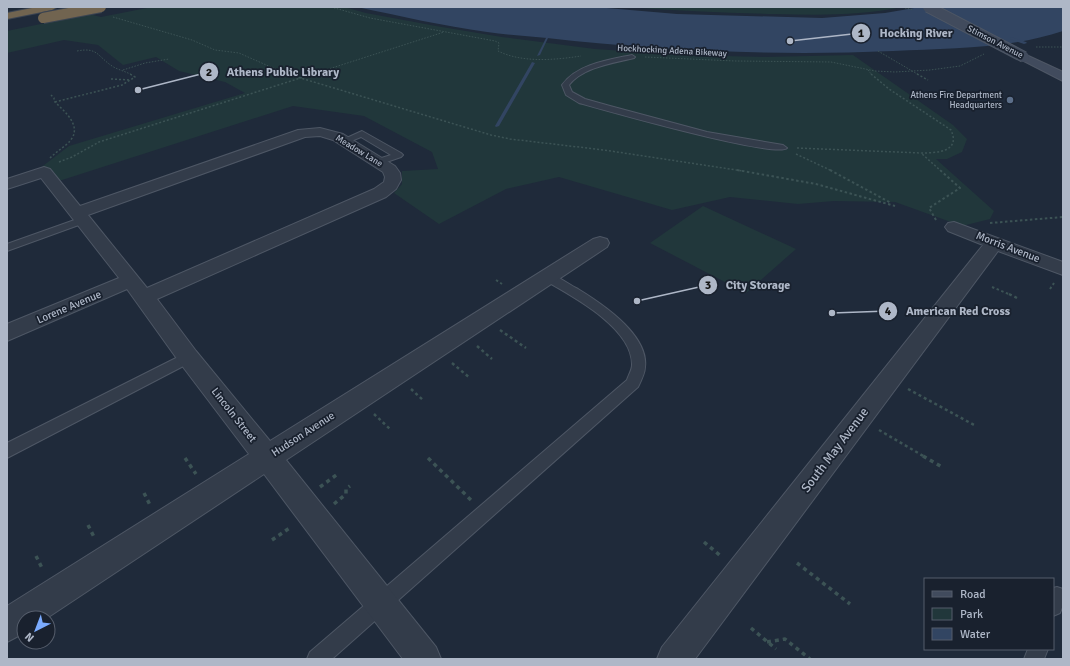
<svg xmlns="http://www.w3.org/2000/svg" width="1070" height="666" font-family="Signika,sans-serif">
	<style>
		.green { fill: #21373b }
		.water { fill: #324562 }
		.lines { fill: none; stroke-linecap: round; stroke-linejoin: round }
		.stream { fill: #324562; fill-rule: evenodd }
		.service-casing { stroke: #4e5765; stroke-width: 2 }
		.minor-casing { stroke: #4e5765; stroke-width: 2 }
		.secondary-casing { stroke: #4e5765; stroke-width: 2 }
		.motorway-casing { stroke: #3b4452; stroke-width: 2 }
		.path-far4 { stroke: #3c5355; stroke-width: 1; stroke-dasharray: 1.5 1.5; stroke-linecap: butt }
		.path-far3 { stroke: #3c5355; stroke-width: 1.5; stroke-dasharray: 2 2; stroke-linecap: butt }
		.path-far2 { stroke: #3c5355; stroke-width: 2; stroke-dasharray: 2.5 2.5; stroke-linecap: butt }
		.path-far1 { stroke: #3c5355; stroke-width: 2.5; stroke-dasharray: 3 3; stroke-linecap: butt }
		.path { stroke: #3c5355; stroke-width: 3.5; stroke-dasharray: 4 4; stroke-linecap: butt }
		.service { fill: #333c4a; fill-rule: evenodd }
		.minor { fill: #333c4a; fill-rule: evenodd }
		.secondary { fill: #414b5d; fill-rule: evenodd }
		.motorway { fill: #716450; fill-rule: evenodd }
		.secondary-bridge-casing { stroke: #4e5765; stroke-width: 12; stroke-linecap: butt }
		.motorway-bridge-casing { stroke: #3b4452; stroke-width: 12; stroke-linecap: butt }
		.secondary-bridge { stroke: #414b5d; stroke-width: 10 }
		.motorway-bridge { stroke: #716450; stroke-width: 10 }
		.service-dot { fill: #5c6f8a; stroke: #19212e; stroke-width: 1.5 }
		.labels { text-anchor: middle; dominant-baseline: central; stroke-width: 3.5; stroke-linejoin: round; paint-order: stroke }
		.far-street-label { font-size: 9px; fill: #aeb7c7; stroke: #19212e }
		.far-poi-label { font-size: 9px; fill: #aeb7c7; stroke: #19212e; text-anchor: end }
		.street-label { font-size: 11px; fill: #aeb7c7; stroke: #19212e }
		.near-street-label { font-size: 13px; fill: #aeb7c7; stroke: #19212e }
		.leader { fill: none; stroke: #aeb7c7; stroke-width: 1.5 }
		.callout-dot { fill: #aeb7c7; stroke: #19212e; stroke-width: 1.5 }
		.mark-label { font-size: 12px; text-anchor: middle; font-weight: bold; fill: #111 }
		.callout-label { font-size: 12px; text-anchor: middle; font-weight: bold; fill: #aeb7c7; stroke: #19212e; stroke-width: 3.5; stroke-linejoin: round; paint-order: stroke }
	</style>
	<rect width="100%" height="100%" fill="#1f2a3a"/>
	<path class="green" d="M152,7h192l22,6 70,13 66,11 93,12 88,6 82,2 88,-2 100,70 14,14 -5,13 -15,7h-11l58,52 -4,8 -28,7 -67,-24 -61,-1 -36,3 -68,-7 -58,13 -113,-33 -53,12 -67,35 -45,-31 8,-9v-13l36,-2 -6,-17 -68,-36 -71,-10 -234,75 -24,-9 34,-26 176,-53 -20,-11 -46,-11 -23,-14 -33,8 -25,-20 -34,-5 -57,13v-22l82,-17 12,3z
		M628,7h274c-41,9 -85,8 -127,7 -49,-1 -98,-3 -147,-7z
		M703,206l93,43 -50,44 -96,-50z"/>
	<path class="water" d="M357,7h238l82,7 145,4 63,-5 35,-6h143v24c-54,18 -113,17 -170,20 -116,5 -231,0 -346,-13 -20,-2 -40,-3 -60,-6 -44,-6 -87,-16 -130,-25z"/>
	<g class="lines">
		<path class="stream" d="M547,37l1,1 -8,17 -3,1 9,-18z
			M1011,37l15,5 1,1 -3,1 -14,-5z
			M532,62l3,1 -36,63 -3,1 -1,-1z"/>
		<g class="service-casing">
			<path id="service" d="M632,55l3,2 -1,1c-20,5 -51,9 -65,27l3,7 13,7 25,7 97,26 76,13 4,3c-11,11 -183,-38 -208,-45l-13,-8 -4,-10c15,-21 46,-25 70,-30z
				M362,131l39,22 2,2 -2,2 -23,8 -5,-3 2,-2 16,-5 -30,-18 -17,7 -4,-3z
				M83,217l4,1 1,2 -1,2 -80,29v-7z
				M548,273c10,3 20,11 30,16 23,14 71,46 67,78 0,6 -4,14 -7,20l-306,272h-25l3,-7 317,-272c1,-4 5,-10 5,-15 1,-37 -60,-69 -88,-85l-2,-3 2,-3z
				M188,352l5,1 2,4 -2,4 -186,97v-15z
				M1057,587l6,2v16l-3,8 -7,3v-28z
				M1028,649h20l-4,10h-20z"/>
		</g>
		<g class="minor-casing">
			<path id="minor" d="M320,128l23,6 52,32 5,7 1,7 -5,9 -10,8 -229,102 39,52 74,90 323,-202 7,-2 7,2 2,4 -2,4 -321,213 150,187 5,12h-38l-139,-185 -217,144h-23v15l-17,9v-36l242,-152 -69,-91 -53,-74 -120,52v-17l112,-46 -78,-100 -34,11v-10l37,-12 6,2 30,37 218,-76zM320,136l13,4 50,32 2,5 -1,5 -10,7 -227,99 -59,-73 217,-78z
				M954,222l109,40v13l-65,-24 -303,408h-38l5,-12 321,-402 -35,-14 -3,-4 3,-4z"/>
		</g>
		<g class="secondary-casing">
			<path id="secondary" d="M1024,54l39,18v9l-43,-22 -2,-2 2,-2z"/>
		</g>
		<g class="motorway-casing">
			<path id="motorway" d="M37,7h20l-5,3 -45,9v-6z"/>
		</g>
		<path class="path-far4" d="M331,7l39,11 125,23 4,2 -1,8c24,12 57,9 83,5
			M902,7l11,3
			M113,17l79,23 23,10 24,3 50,22
			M1036,47h27
			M77,51c21,-4 20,5 35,15 6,4 13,5 20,9
			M878,51l41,24
			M645,57l90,4 96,1 44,9 20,1 35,-2 30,-4 24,-12
			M123,70l22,-7 24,-4
			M868,70l4,5
			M310,75l134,-43"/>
		<path class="path-far3" d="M287,74l204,61 19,4 94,11 139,21
			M871,74l18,15 62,41c10,22 -14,23 -30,23l20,18
			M917,74l11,6
			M111,79l20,1
			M55,102l67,-17 13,-8 -5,-3
			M797,148l124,5
			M796,154l36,17
			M50,158c5,-5 11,-9 17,-14 18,-16 -1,-31 -13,-43v-3l-3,-3
			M59,162l13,-5 27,-15 214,-68"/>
		<path class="path-far2" d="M737,170l79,14 79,22
			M830,170l61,33
			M936,220l-7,-12 31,-20 -20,-18
			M990,223l73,-6
			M496,280l6,4
			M992,287l19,8
			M1050,289l4,-6"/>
		<path class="path-far1" d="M1009,294l8,4
			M500,330l26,18
			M477,346l15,13
			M452,363l18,15
			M411,389l13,12
			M908,389l68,37
			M374,414l17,16
			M879,430l46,27"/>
		<path class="path" d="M923,456l19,11
			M185,458l11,16
			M428,458l43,42
			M320,487l19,-14
			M144,493l6,12
			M334,504l12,-10v-5l4,-3
			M88,525l7,14
			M272,540l19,-13
			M704,542l18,15
			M36,556l7,14
			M797,563l53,41
			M751,628l25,21
			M767,642l18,-3 25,20"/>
		<use href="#service" class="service"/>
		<use href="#minor" class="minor"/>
		<use href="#secondary" class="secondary"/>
		<use href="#motorway" class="motorway"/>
		<g class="secondary-bridge-casing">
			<path id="secondary-bridge" d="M928,7l96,50"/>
		</g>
		<g class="motorway-bridge-casing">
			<path id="motorway-bridge" d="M43,18l58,-11"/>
		</g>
		<use href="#secondary-bridge" class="secondary-bridge"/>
		<use href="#motorway-bridge" class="motorway-bridge"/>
	</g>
	<circle class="service-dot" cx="1010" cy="100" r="4"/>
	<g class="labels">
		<g class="far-street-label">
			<text transform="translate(995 42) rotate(27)">Stimson Avenue</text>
			<text transform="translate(672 51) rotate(3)">Hockhocking Adena Bikeway</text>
			<text transform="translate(359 151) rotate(31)">Meadow Lane</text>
		</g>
		<g class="far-poi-label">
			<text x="1002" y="95">Athens Fire Department<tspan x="1002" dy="10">Headquarters</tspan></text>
		</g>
		<g class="street-label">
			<text transform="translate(1008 247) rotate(21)">Morris Avenue</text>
			<text transform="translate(69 307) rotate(-23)">Lorene Avenue</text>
			<text transform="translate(234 415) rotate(52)">Lincoln Street</text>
			<text transform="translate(303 434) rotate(-33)">Hudson Avenue</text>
		</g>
		<g class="near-street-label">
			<text transform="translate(835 450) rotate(-53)">South May Avenue</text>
		</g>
	</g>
	<path class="leader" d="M790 41L861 33M138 90L209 72M637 301L708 285M832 313L888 311"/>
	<g class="callout-dot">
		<circle cx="790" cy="41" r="4"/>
		<circle cx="138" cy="90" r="4"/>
		<circle cx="637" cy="301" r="4"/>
		<circle cx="832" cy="313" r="4"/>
		<circle cx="861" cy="33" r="10"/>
		<circle cx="209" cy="72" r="10"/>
		<circle cx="708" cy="285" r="10"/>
		<circle cx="888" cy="311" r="10"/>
	</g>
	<g class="mark-label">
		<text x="861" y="37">1</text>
		<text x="209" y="76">2</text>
		<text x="708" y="289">3</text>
		<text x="888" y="315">4</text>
	</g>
	<g class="callout-label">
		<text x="916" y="37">Hocking River</text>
		<text x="283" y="76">Athens Public Library</text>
		<text x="758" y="289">City Storage</text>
		<text x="958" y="315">American Red Cross</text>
	</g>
	<rect width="1070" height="666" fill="none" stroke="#aeb7c7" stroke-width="16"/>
	<rect x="924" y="578" width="130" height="72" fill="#19212e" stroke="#555d6b"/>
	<rect x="932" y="591" width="20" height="6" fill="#414b5d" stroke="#555d6b"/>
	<text x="960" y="598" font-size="12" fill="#aeb7c7">Road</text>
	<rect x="932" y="608" width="20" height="12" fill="#21373b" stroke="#555d6b"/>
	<text x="960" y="618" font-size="12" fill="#aeb7c7">Park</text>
	<rect x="932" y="628" width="20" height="12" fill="#324562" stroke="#555d6b"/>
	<text x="960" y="638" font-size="12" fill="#aeb7c7">Water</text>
	<g transform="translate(36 630) rotate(222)"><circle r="19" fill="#19212e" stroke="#555d6b"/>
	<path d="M0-3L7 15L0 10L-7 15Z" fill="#7babfe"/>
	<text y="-6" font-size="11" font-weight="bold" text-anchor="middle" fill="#aeb7c7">N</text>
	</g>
</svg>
